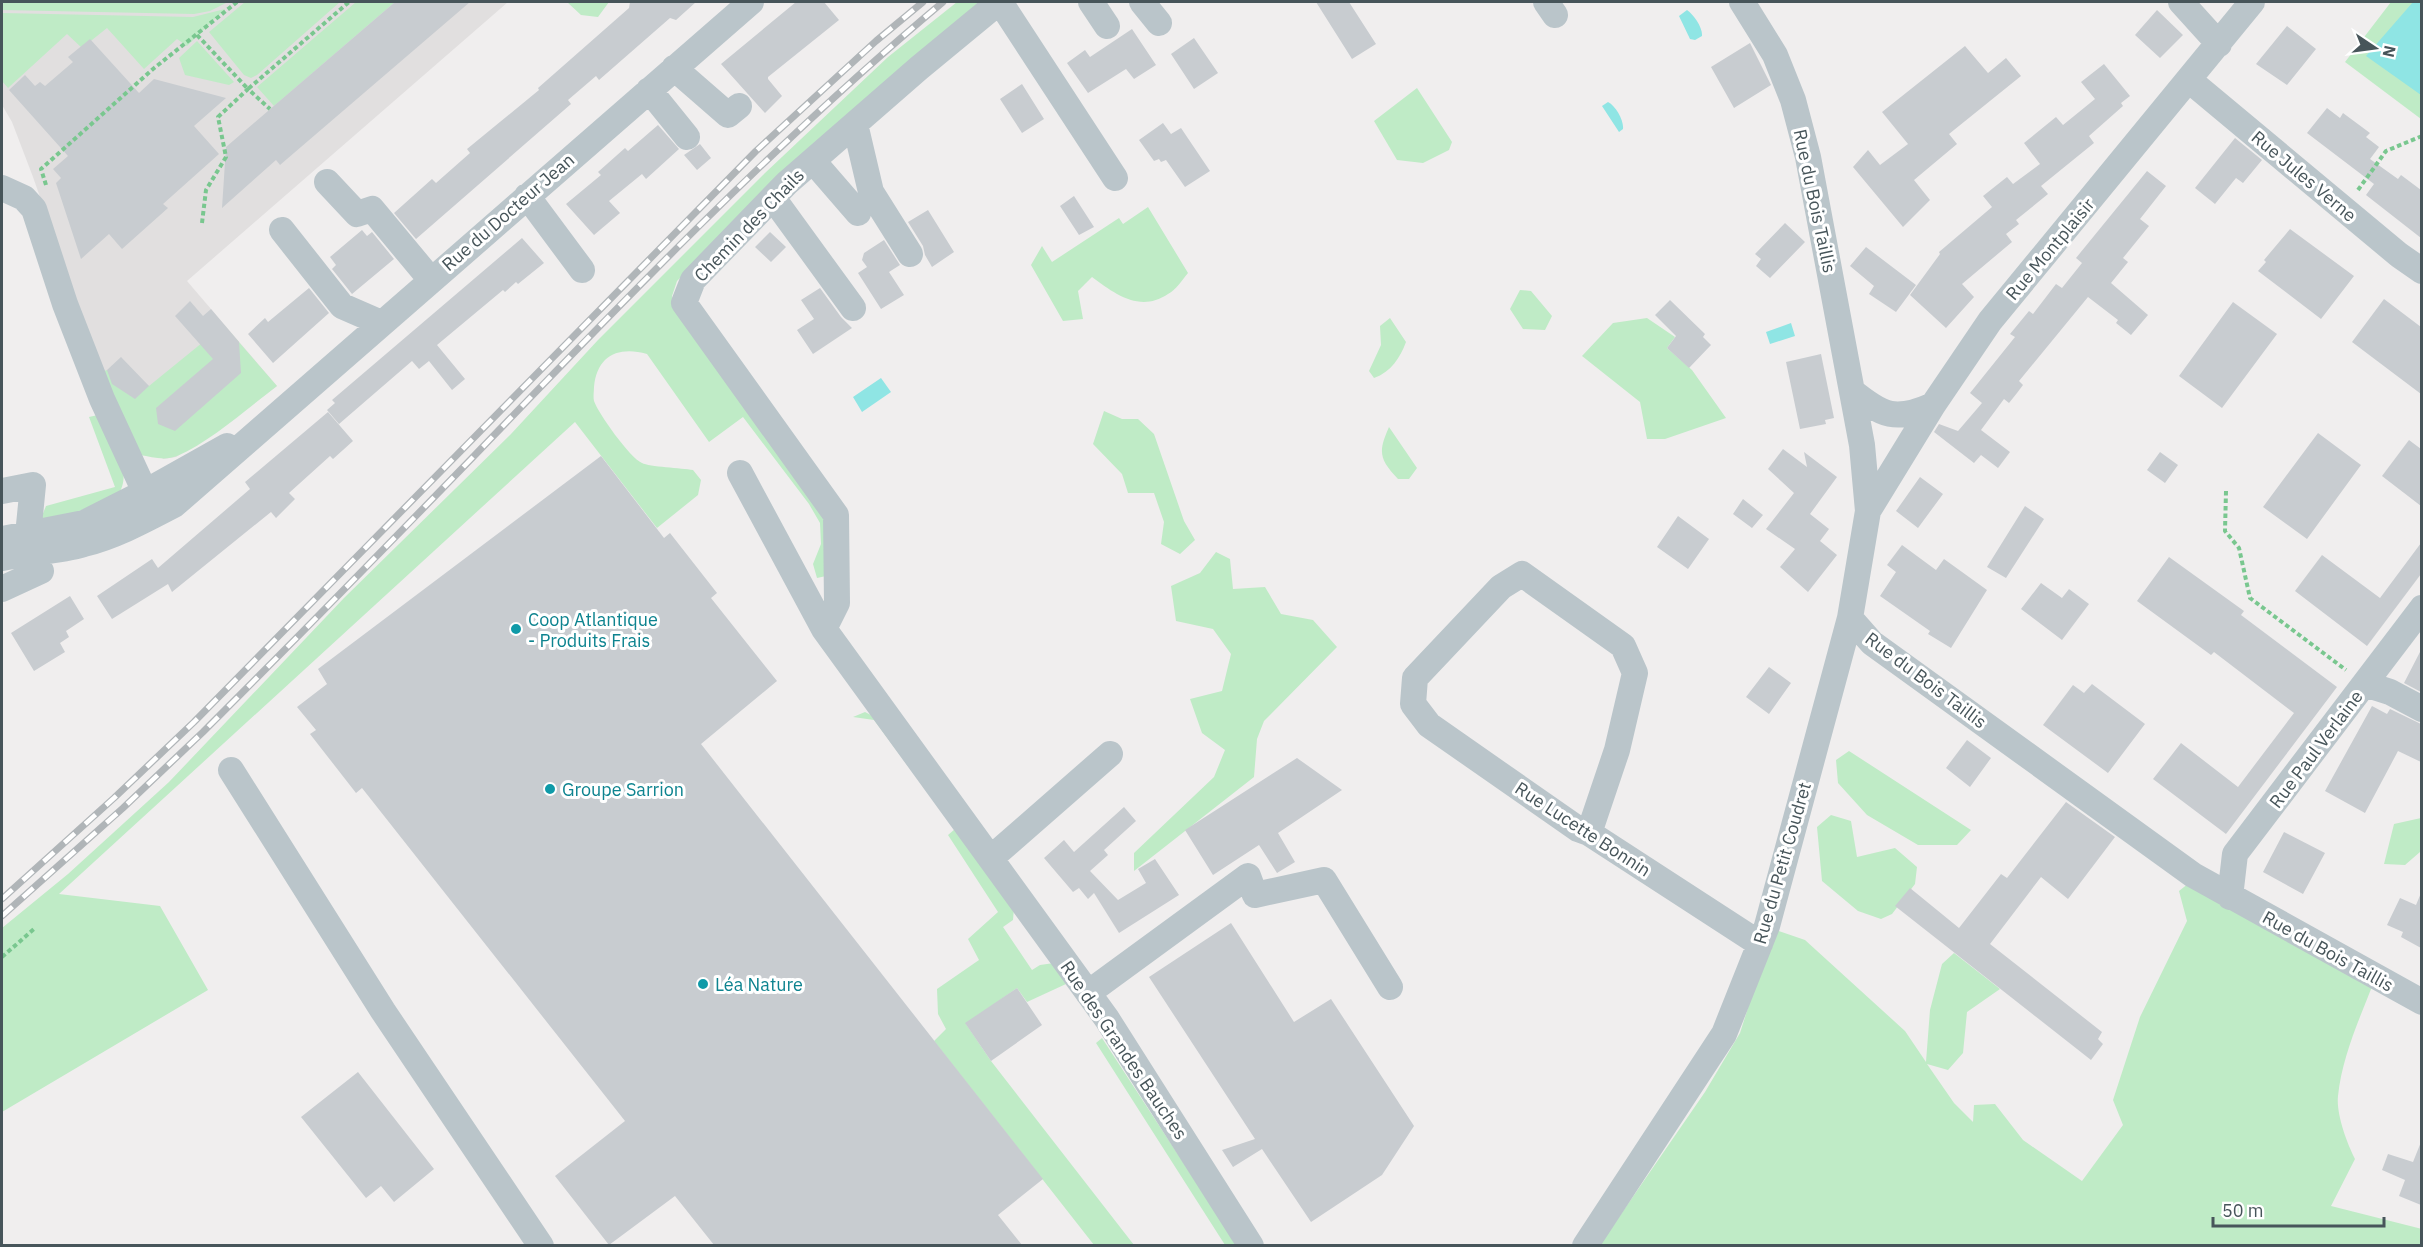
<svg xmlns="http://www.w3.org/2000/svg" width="2423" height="1247" font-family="'IBM Plex Sans',sans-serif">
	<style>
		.education { fill: #e1dfdf }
		.green { fill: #bfebc6 }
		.water { fill: #8fe5e4 }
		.building { fill: #c8ccd0 }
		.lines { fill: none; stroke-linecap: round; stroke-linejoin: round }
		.path { stroke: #79c78f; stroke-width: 4; stroke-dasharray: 4.5 3; stroke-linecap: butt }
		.minor { stroke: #bac5ca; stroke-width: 26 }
		.rail-casing { stroke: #b0b5b8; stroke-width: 7 }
		.rail { stroke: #fff; stroke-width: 4.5; stroke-dasharray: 14; stroke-linecap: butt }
		.culture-dot { fill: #0f9aa8; stroke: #fff; stroke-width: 2 }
		.labels { text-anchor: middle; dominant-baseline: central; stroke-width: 6; stroke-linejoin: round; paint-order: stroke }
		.street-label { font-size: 18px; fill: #47555a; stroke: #fff }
		.culture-label { font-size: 18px; fill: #0d838f; stroke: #fff; text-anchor: start }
	</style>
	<rect width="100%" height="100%" fill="#f0eeee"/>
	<path class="education" d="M2,2h506l-321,279 90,105 -61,46 -40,25 -13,2 -61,-85 -69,-197 -21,-55 -10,-17z"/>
	<path class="green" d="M2,2h226l-18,9 -16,3 -192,-4z
		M245,2h95l-83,73 -6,3 -7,-3 -35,-43z
		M356,2h39l-121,104 -17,-19z
		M567,2h42l-11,15 -17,-2z
		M957,2h30l-199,168 -111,111 -5,15 2,9 150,207 2,64 -9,2 -4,-14 8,-20 -1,-21 -11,-19 -66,-87 -34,25 -62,-88c-28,-8 -50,1 -53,33 0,4 -1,10 0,14 4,12 36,57 48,62 7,4 40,5 51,7l8,10 -3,15 -41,33 -82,-106 -516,472 101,12 48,84 -206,122v-184l66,-54 101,-92 175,-184 167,-164 87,-94 167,-167 123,-116z
		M2391,2h30v117l-76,-57z
		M225,9l-38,37 -10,-7 -33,30 -37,-41 -25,20 -15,-14 -59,54 -6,-7v-68l191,4z
		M197,41l37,41 -5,3 -44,-10 -6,-17z
		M1417,88l35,54 -3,8 -26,13 -26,-3 -23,-39z
		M1148,207l40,66c-6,7 -12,17 -20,21 -28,19 -53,0 -76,-17l-14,14 5,28 -20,2 -32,-56 11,-19 10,16 67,-44 4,6z
		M1520,290l11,1 21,25 -7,14 -22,-1 -13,-20z
		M1390,318l16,24c-6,16 -15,30 -32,36l-5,-7 12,-26 -1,-19z
		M1647,318l28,19 -8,11 25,22 34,48 -61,21h-18l-7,-37 -58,-46 31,-33z
		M224,325l53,61c-29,22 -67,56 -100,70 -12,5 -25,1 -37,-1l-38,-81 4,-4 43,16z
		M1104,411l18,8h16l16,15 30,87 11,19 -15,14 -19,-10 3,-22 -10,-29h-26l-6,-19 -29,-30z
		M98,415c11,23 38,57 19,81l-80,32 9,-22 69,-19 -26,-70z
		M1389,427l28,41 -8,11h-11c-19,-20 -20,-27 -9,-52z
		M1216,552l14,7 3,30 32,-2 16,27 32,6 24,27 -73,74 -7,18 -3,38 -120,94v-18l80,-76 11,-27 -23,-17 -12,-34 32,-8 9,-37 -18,-25 -37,-8 -5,-35 29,-13z
		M865,712l18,9 131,187 -1,12 -10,7 29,43 8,-5 14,-2 12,21 -39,18 -10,-14 -51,36 25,37 143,184h-40l-160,-204 12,-12 -8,-15 -1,-25 42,-29 -11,-21 30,-27 -50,-77 7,-6 -81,-109 -21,-3z
		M1849,751l122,79 -14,15h-39l-51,-30 -29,-32 -2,-23z
		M1831,815l20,6 6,36 38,-9 22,19 -2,17 -23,30 -11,5 -23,-8 -36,-30 -5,-54z
		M2421,818v36l-1,-2 -15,13 -21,-1 10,-40z
		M2189,883l184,101c-14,36 -31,73 -35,112 -2,18 9,47 17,63l-24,47 91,23 -1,17h-822l106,-154 35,-59 33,-104 32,11 100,91 21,31 4,-52 12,-46 12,-11 46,36 -33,23 -4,41 -15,17 -21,-6 27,39 19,19 1,-17 21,-1 28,36 59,41 41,-56 -10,-25 27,-83 47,-96 -8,-30z
		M1102,1038l135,207h-12l-129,-202z"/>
	<path class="water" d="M2413,2h8v93l-55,-39z
		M1687,10c7,5 16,18 15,26l-7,4 -5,-1 -11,-23z
		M1608,102c8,4 16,19 15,27l-4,3 -17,-26z
		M1791,323l4,13 -25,8 -4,-12z
		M881,378l10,14 -29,20 -9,-15z"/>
	<path class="building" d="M395,2h75l-190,163 -4,-5 -54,48 4,-61z
		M630,2h66l-20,18 -6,-2 -71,62 -3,-4 -28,24 3,4 -155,135 -22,-26 38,-34 4,4 34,-30 -3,-4 72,-59 -1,-2 91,-80z
		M796,2h28l15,18 -71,57v2l14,17 -17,17 -44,-49z
		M1316,2h33l27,42 -24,15z
		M2157,10l26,25 -23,23 -25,-23z
		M2287,26l29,23 -29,36 -31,-21z
		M1132,29l24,36 -22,14 -8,-10 -38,24 -21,-30 18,-13 5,7z
		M1194,38l24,35 -24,16 -23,-35z
		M90,39l49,54 15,-14 72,19 -32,28 25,28 -56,50 5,4 -46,41 -13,-15 -28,25 -25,-76 5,-5 -8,-9 15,-13 -59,-66 16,-15 10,11 5,-4 5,4 28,-24 -5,-5z
		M1750,43l21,42 -37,23 -23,-41z
		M1965,46l23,27 18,-15 15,18 -72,58 8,10 -43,36 16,20 -27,27 -50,-60 15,-17 12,15 28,-21 -26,-32z
		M2104,64l26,32 -9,7 2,3 -34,30 5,7 -53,43 7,8 -32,26 3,4 -13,10 6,8 -50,42 12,13 -28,31 -36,-33 30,-41 -1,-2 53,-45 -9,-11 24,-19 6,7 27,-20 -16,-21 32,-26 7,8 32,-26 -14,-17z
		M1022,84l22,35 -22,14 -22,-34z
		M2327,108l13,10 3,-5 27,20 -4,4 13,10 -9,12 28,20 3,-4 20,15v48l-55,-43 8,-11 -67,-51z
		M1163,123l8,11 10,-6 29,43 -25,16 -19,-27 -5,2 -2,-3 -5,2 -15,-21z
		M658,125l21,24 -33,30 -4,-5 -33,27 11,12 -26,22 -28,-31 35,-29 -3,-3 27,-24 3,3z
		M2235,138l27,22 -19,23 -7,-5 -21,26 -20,-16z
		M700,144l11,14 -14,12 -13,-15z
		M2147,171l19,15 -26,33 9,7 -26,32 5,4 -17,21 37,32 -17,20 -15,-12 2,-3 -30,-23 -69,84 4,4 -6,8 -8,10 -5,-4 -23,31 29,22 -12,16 -17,-13 -7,8 -40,-31 5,-8 19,7 24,-28 -12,-10 45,-56 -5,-3 19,-23 4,3 23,-30 6,4 20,-25 -6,-5z
		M1074,196l20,31 -15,8 -19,-29z
		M928,210l26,42 -22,15 -7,-12 -2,-9 -15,-24z
		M1785,223l20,19 -35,36 -14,-12 5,-7 -6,-5z
		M2290,229l64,47 -33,43 -63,-48 8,-9 -2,-2z
		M362,230l5,6 5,-4 22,27 -42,35 -20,-25 4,-4 -6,-8z
		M770,232l16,15 -15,15 -16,-15z
		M522,238l22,25 -26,21 -2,-2 -11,10 -2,-2 -66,55 28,34 -13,11 -23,-29 -10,8 -7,-8 -73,63 -12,-14 8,-7 -3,-3z
		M884,240l16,25 -11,7 15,23 -23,14 -23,-36 9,-6 -5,-7 2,-7z
		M1866,247l50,38 -20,27 -27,-18 5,-8 -24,-20z
		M309,288l20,25 -56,50 -25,-29 17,-16 3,4z
		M820,288l21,29 11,11 -39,26 -16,-24 17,-11 -13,-19z
		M2384,299l37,28v67l-69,-52z
		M1670,300l35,34 -2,3 8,8 -22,23 -22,-20 9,-12 -21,-21z
		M190,301l13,15 8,-7 28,33 2,31 -66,58 -17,-7 -2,-16 57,-49 -38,-43z
		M2233,302l44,32 -55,74 -43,-32z
		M1821,354l13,64 -9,2 1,4 -26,5 -14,-67z
		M121,357l28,29 -14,13 -23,-15 -5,-14z
		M328,412l25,29 -20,18 -3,-3 -41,37 6,6 -19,19 -5,-6 -99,80 -4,-8 -56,35 -15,-23 55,-37 6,9 92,-79 -5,-7z
		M2318,433l43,32 -54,74 -44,-32z
		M2409,440l12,9v57l-39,-30z
		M1783,449l24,18 -3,-15 33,25 -27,37 19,15 -9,12 17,14 -29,37 -28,-25 15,-18 -29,-20 28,-36 -26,-24z
		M2160,452l18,13 -13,18 -18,-13z
		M601,456l63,82 6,-5 47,60 -6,5 66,83 -76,63 342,435 -45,36 24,30h-308l-39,-49 -66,49 -54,-69 70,-55 -263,-333 -6,5 -46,-59 6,-4 -19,-23 30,-23 -9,-15z
		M1920,477l23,17 -25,34 -22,-17z
		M1743,499l20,16 -11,13 -19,-14z
		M2025,506l19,13 -38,59 -19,-11z
		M1678,516l31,23 -21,30 -31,-22z
		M2421,543v31l-54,72 -72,-55 27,-36 58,43z
		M1902,545l34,25 8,-11 43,31 -36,58 -23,-14 2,-3 -50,-35 16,-24 -9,-7z
		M2169,557l75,54 -3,4 96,72 -111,147 -73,-55 28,-36 57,44 56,-74 -80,-61 -3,3 -74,-54z
		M2041,583l21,15 7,-9 20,15 -27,36 -41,-31z
		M70,596l14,23 -18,12 3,6 -9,6 5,9 -31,19 -23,-38z
		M2421,650v42l-17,-9z
		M1769,667l22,16 -22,31 -23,-17z
		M2092,684l53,40 -37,49 -65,-48 30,-40 11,8z
		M2372,706l15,8 3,-5 31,15v38l-23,-11 -33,62 -40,-22z
		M1967,740l24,18 -21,29 -24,-19z
		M1297,758l45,32 -64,43 17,29 -18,11 -18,-28 -46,30 -28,-45z
		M2066,802l49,35 -47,62 -27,-22 -51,67 112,88 -4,7 5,5 -12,16 -196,-154 15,-18 49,40 42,-54 6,4z
		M1124,807l12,14 -32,29 4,5 -18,16 28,29 28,-17 -8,-14 17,-10 24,36 -60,38 -25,-40 -6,6 -9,-11 -6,4 -29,-34 20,-18 10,12z
		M2284,832l41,21 -22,41 -40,-22z
		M2421,893v55l-20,-11 2,-5 -16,-7 13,-27 16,7z
		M1231,923l63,99 37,-23 83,127 -32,49 -71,47 -49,-73 -29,18 -11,-17 33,-11 -106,-162z
		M1017,988l25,37 -51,36 -26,-38z
		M358,1072l76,97 -40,33 -13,-16 -15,12 -65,-81z
		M2421,1142v63l-22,-9 6,-16 -23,-10 6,-16 25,8z"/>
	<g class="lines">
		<path class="path" d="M197,35l51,54 101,-87
			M46,185l-5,-16 112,-100 84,-67
			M2358,190l28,-39 36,-15
			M202,223l4,-33 20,-33 -8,-40 30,-28 22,20
			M2226,491l-1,40 14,17 11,50 96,72
			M2,957l32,-28"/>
		<path class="minor" d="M1000,2l115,176
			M1091,2l16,24
			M1142,2l17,21
			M1546,2l9,13
			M2181,2l38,42
			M674,68l54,47 11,-9
			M2189,80l210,175 23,16
			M649,90l38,47
			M855,124l16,68 39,62
			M813,161l45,52
			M327,182l30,32 15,-5 59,71
			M2,188l22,10 10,11 31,95 37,95 43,93 2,26
			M527,196l55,74
			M773,198l80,110
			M282,230l60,76 39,17
			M1852,391c31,25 43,31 81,14
			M740,473l84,156 283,390 144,227
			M2,491l31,-6 -5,50
			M1868,511l65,-106 57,-84 262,-319
			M2,539l82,-16 61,-31 82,-46
			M2,558c27,-6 55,-6 82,-14 32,-8 61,-24 90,-39l577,-503
			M2,589l39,-18
			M1850,618l22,25 321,232 229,127
			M824,629l13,-26 -1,-88 -152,-212 9,-23 94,-97 132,-115 80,-66
			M2365,684l25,8 32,17
			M231,770l152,241 158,235
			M1589,833l28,-83 18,-77 -12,-27 -101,-72 -21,13 -86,91 -2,26 16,21 149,104 11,4 171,111
			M991,858l119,-104
			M2230,897l5,-43 187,-246
			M1088,993l160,-117 7,19 69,-15 66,107
			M1585,1246l139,-212 43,-108 83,-308 18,-107 -6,-66 -54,-288 -15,-57 -18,-45 -33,-53"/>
		<g class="rail-casing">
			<path id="rail" d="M2,899l112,-101 80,-76 562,-571 120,-110 47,-39
				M2,916l121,-108 80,-76c91,-91 181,-183 271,-276 151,-157 302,-314 469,-454"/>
		</g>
		<use href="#rail" class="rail"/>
	</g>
	<g class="culture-dot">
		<circle cx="516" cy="629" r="6"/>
		<circle cx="550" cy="789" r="6"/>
		<circle cx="703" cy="984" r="6"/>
	</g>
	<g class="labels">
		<g class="street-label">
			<text transform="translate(2304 176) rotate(40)">Rue Jules Verne</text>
			<text transform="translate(1815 201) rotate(78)">Rue du Bois Taillis</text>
			<text transform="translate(508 212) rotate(-41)">Rue du Docteur Jean</text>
			<text transform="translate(749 225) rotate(-46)">Chemin des Chails</text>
			<text transform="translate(2050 249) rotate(-50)">Rue Montplaisir</text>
			<text transform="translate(1926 680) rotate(37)">Rue du Bois Taillis</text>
			<text transform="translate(2316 749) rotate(-53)">Rue Paul Verlaine</text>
			<text transform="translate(1583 829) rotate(33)">Rue Lucette Bonnin</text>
			<text transform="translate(1782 863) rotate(-74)">Rue du Petit Coudret</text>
			<text transform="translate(2328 951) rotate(29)">Rue du Bois Taillis</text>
			<text transform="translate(1124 1050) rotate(56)">Rue des Grandes Bauches</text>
		</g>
		<g class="culture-label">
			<text x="528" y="619">Coop Atlantique<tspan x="528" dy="21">- Produits Frais</tspan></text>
			<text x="562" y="789">Groupe Sarrion</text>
			<text x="715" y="984">Léa Nature</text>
		</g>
	</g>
	<rect width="2423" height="1247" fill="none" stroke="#47555a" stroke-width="6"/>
	<g transform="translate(2375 48) rotate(103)" stroke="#ffffff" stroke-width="4.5" paint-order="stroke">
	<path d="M0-4.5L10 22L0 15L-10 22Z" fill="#47555a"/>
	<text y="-9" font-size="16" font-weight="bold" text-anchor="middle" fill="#47555a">N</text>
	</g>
	<path d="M2213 1217v9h171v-9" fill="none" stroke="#47555a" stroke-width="3"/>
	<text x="2222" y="1217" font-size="18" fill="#47555a" stroke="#ffffff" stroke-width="4.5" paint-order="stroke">50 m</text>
</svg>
